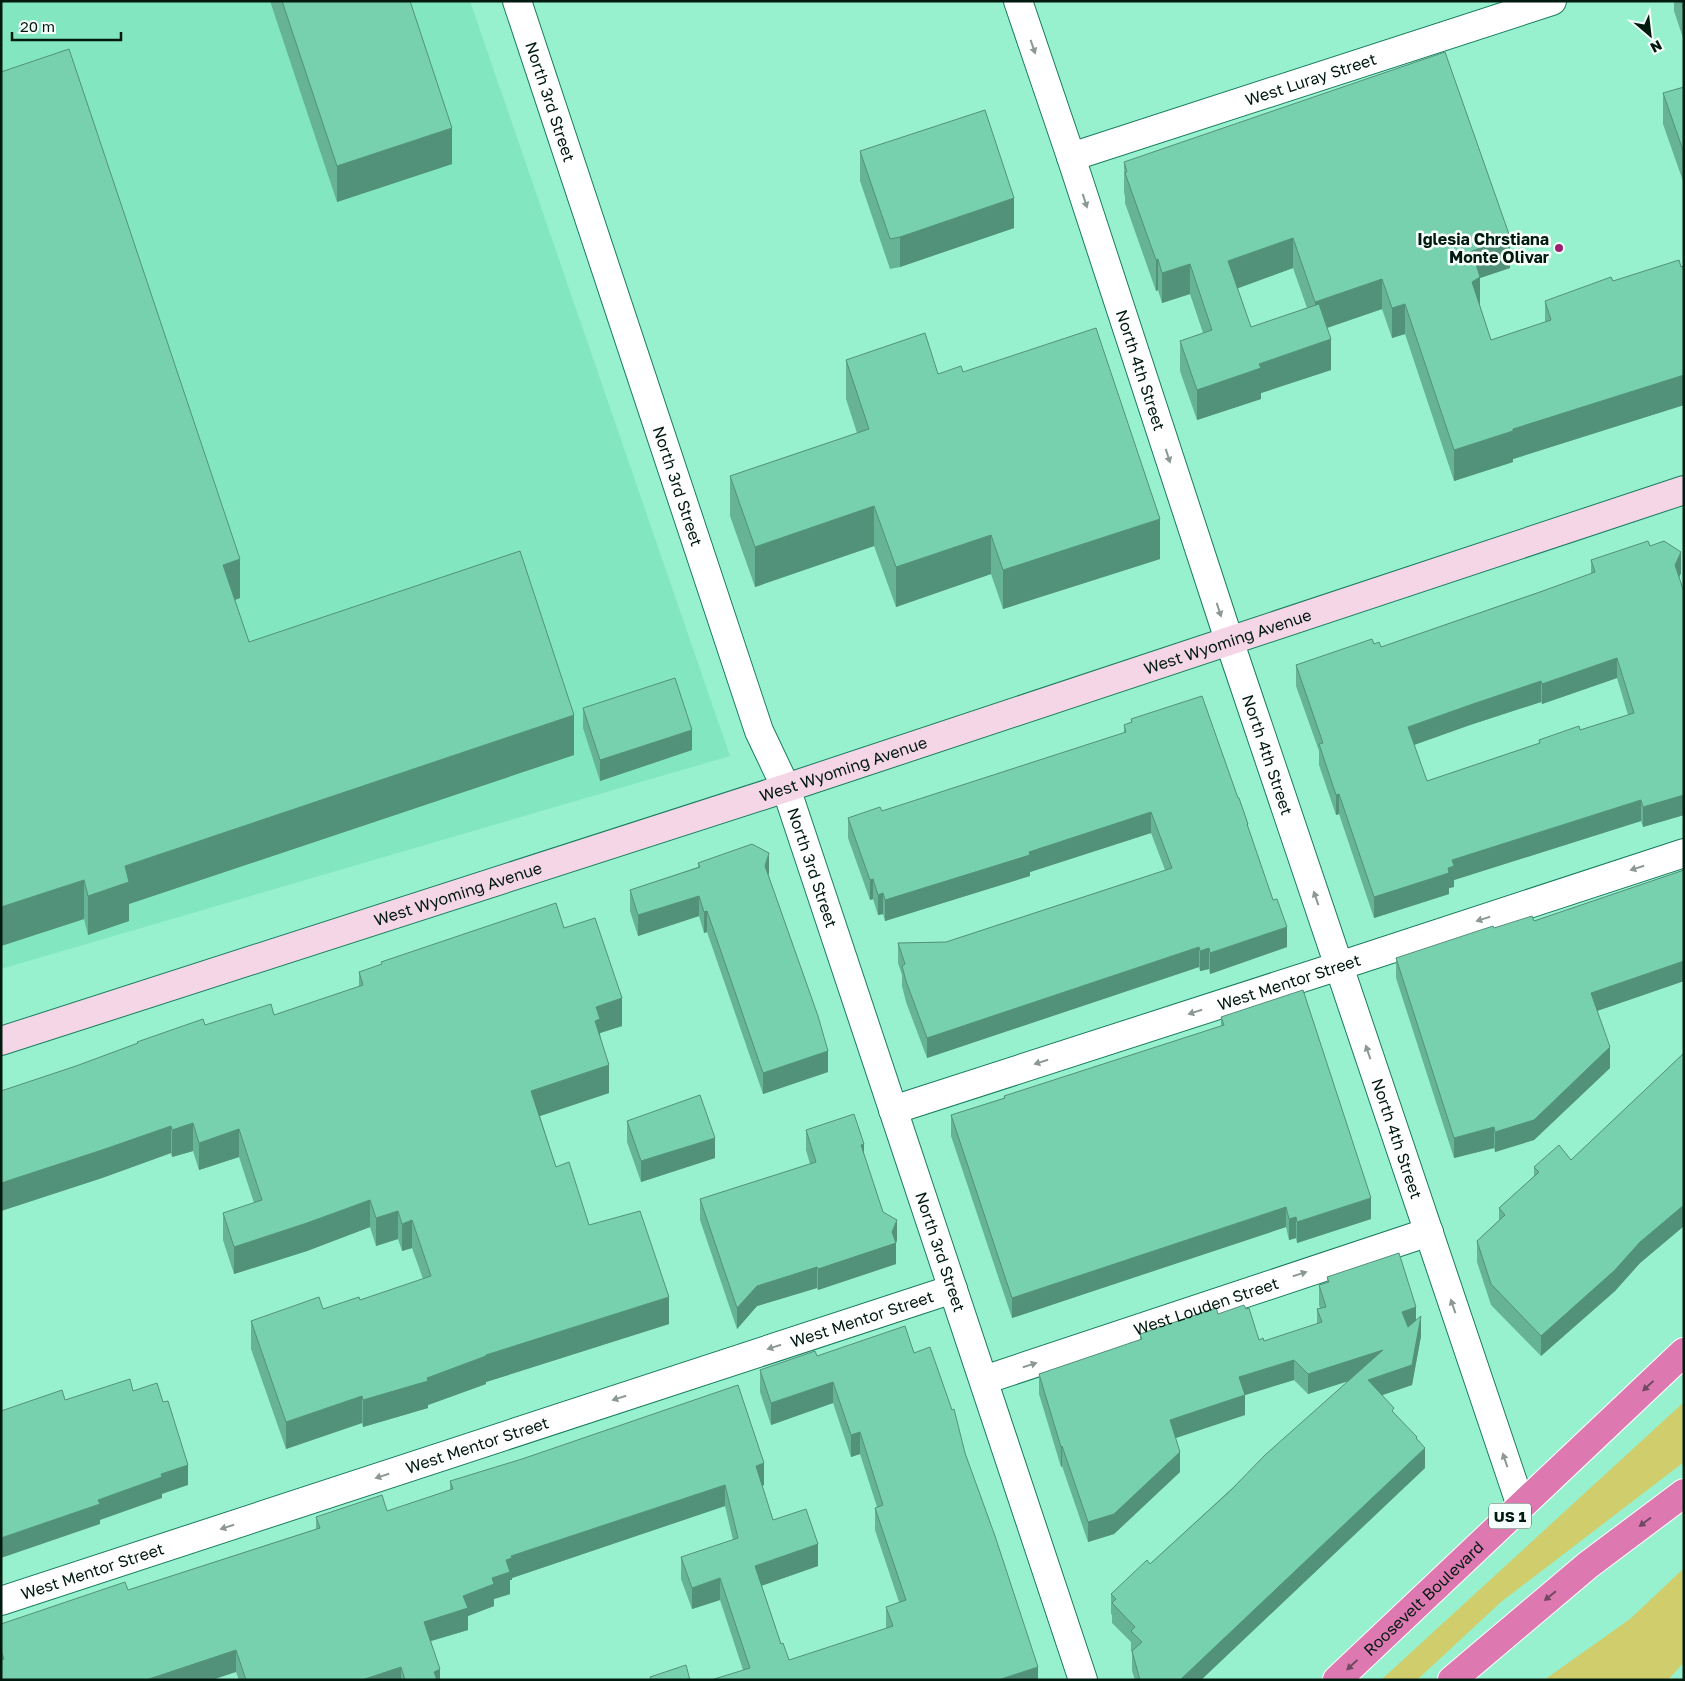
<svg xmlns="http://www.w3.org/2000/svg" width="1685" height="1681" font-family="'Golos Text',sans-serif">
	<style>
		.built { fill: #82e7c0 }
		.green { fill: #d0cd6d }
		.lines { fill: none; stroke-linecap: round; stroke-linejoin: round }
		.street-casing { stroke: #197c5e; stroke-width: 30 }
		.secondary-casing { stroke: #197c5e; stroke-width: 30 }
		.highway-casing { stroke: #fff; stroke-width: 30 }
		.street { stroke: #fff; stroke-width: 28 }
		.secondary { stroke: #f5d6e7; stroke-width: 28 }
		.highway { stroke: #dd78b0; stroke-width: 28 }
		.wall { fill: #66b396; fill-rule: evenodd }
		.shaded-wall { fill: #53927a }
		.building { fill: #77d0ae; stroke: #53927a; fill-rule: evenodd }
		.oneway { fill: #8c9893 }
		.oneway2 { fill: #6e4960 }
		.poi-dot { fill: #9e1d70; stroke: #f6fffb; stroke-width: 2 }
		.labels { text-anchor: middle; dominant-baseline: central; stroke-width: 5; stroke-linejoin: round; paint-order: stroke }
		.shield { fill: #f6fffb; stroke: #4a5f56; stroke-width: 1 }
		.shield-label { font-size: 15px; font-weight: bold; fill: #001a10 }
		.street-label { font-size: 16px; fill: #001a10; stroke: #f6fffb }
		.poi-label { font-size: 16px; font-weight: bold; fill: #001a10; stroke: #f6fffb; text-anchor: end }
	</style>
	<rect width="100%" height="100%" fill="#98f1ce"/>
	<path class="built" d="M1,1h469l260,755 -729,213z"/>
	<path class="green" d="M1684,1402v60l-183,140 -84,78h-36z
		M1684,1568v94l-16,18h-124l86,-61z"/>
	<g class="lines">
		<g class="street-casing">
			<g id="street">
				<path id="s1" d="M517,1l242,730 27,57 297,892"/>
				<path id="s2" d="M1018,1l53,156 158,483 292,866"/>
				<path id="s3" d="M1071,157l481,-156"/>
				<path id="s4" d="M893,1110l446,-144 345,-113"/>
				<path id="s5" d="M984,1380l445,-148"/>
				<path id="s6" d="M1,1601l952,-312"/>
			</g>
		</g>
		<g class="secondary-casing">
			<g id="secondary">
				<path id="s7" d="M1,1041l785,-253 898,-298"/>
			</g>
		</g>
		<g class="highway-casing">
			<g id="highway">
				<path id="s8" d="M1337,1680l347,-328"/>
				<path d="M1452,1680l136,-115 96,-72"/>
			</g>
		</g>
		<use href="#street" class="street"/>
		<use href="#secondary" class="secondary"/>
		<use href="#highway" class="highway"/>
	</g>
	<path class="wall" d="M270,1h140l42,163 -115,38z
		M1674,1h10v40l-10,-30z
		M1,72l239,526 -5,2 14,42 325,113 -445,149v17l-41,14 -4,-16 -83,27z
		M1684,87v97l-21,-60v-31z
		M860,151l154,77 -114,39 -10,2 -30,-88z
		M1124,162l386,106 -30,10v29l11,33 54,-18v-21l68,-20 71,-15v139l-171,54v3l-59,19 -49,-147 -13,4 -10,-29 -55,19 4,42 -70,23v6l-64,21 -17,-49v-30l23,-8 -13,-39 -28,9 -4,-13 -2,1 -31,-88v-6l-1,-5zM1293,268l14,40 -56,19 -14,-39z
		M846,360l92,14 25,-2 197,187 -157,50 -12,-35 -95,33 -22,-61 -119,41 -25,-71v-40l127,-43 -11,-34z
		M1650,546l31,27 -2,5 5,14v223l-41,12 -2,-6 -187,59v7l-5,1v6l-75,24 -35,-104 -3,1 -17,-50v-14l-23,-65v-21l78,-21 7,3 210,-73v-14zM1617,678l11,37 -48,15 -41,10v3l-112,38 -13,-36 56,-20 71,-23 1,2z
		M583,708l109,42 -92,31 -17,-53z
		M1131,719l107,79 10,26v5l39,118 -77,27 -1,-5 -9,2 -1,-4 -272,91 -21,-56 -4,-16v-11l-4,-12v-20l48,-1 219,-72 -14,-37 -121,39v4l-145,45 -2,-7 -5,1 -5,-16 -3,1 -22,-62v-20l34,-7 242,-78v-8l7,-3z
		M698,863l71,10 -1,2 60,197 -65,22 -56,-162 -3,1 -5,-17 -61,20 -8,-25v-21l68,-23z
		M1684,870v111l-87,30 13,57 -76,72 -39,12 -1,-4 -40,10 -58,-180v-20l98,-30 40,-7z
		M564,928l58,98 -22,7 9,60 -69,23 16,51 33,58 80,99 -183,58v2l-58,21v3l-65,19 -1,-4 -76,26 -35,-100v-28l72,-12 37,-9 63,-21 -11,-31 -10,3 -4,-12 -22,7 -6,-19 -63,24 -73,23 -11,-34v-27l31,-10 -15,-46 -40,13 -6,-19 -21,6 -1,-4 -69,25 -101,33v-120l75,-25 61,-22v-2l68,-17 69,-10 85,-28v-15z
		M1221,1017l150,202 -74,24 -1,-5 -7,2 -3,-13 -274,91 -61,-182v-21l53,-17v-2l217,-70z
		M1684,1053v173l-44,37 -25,28 -74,65 -50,-51 -14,-43v-21l22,-21v-12l35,-32v-9l37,-7z
		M627,1121l88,37 -74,24 -14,-40z
		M806,1130l58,25 19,57 14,28 -1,3v21l-78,26 -1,-2 -60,18 -20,23 -37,-109v-21l110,-35 -4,-14z
		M1327,1277l89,42 5,17 -9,49 -30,10 12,18 23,26 8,29 -224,212h-66l-3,-9v-19l-1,-1v-9l-19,-19v-8l-1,-1v-20l39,-30 198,-183 -40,13 -14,-14 -49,15v20l-70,23 5,34 -66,62 -26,8 -26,-76 -1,1 -22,-73v-20l101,-34v-6l78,-20 41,26 5,1 53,-17v-15l3,-1 -1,-3v-20l8,-3z
		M914,1353l51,100 73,227 -295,-10 -23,-70 -28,9 -11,-30v-22l52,-17 -8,-34 -213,72v2h-2v14l-16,5v7l-26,10v14l-37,11 9,39h-201l-3,-8 -235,8v-56l127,-34 188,-61v-12l71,-6 63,-21v-9l314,4 -2,1 11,34 45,46 -57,20 20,58 8,16 97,-31v-22l13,-5 -24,-72v-22l2,-1 -17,-53 -9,3 -18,-54 -62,22 -11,-33v-22l57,-14z"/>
	<path class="shaded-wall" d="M452,128v36l-115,38v-36z
		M1014,198v30l-114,39v-30z
		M1510,237v31l-30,10v29l-8,-25v-31z
		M1293,238v30l-65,24v-31z
		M1158,259v31l-2,1v-31z
		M1190,264v30l-28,9v-30z
		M1382,279v30l-67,23v-30z
		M1405,304v30l-13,4v-30z
		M1331,339v31l-70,23v6l-64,21v-30l62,-26z
		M1684,375v30l-171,54v3l-59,19v-31l59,-21z
		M874,506v40l-119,41v-40z
		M1160,519v40l-157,50v-39z
		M991,535v39l-95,33v-40z
		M1681,552v21l-6,13v-21z
		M240,559v39l-17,6v-39z
		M1617,658v20l-75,26v-20z
		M1541,681v21l-71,23 -62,22v-20l62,-22z
		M574,715v40l-445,149v17l-41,14v-39l37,-30z
		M692,730v20l-92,31v-21z
		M1339,794v20l-3,1v-20z
		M1684,795v20l-41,12v-20z
		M1641,800v21l-187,59v7l-5,1v6l-75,24v-21l74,-29 4,-8z
		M1151,812v21l-121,39v4l-145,45v-21l144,-48z
		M769,853v20l-4,13v-20z
		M873,879v20l-3,1v-20z
		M84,880v39l-83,27v-39z
		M883,893v21l-5,1v-20z
		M699,896v20l-61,20v-21z
		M707,911v21l-3,1v-21z
		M1287,927v20l-77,27v-21z
		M1199,947v20l-272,91v-20z
		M1209,948v21l-9,2v-20z
		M1684,961v20l-93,32v-20z
		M622,998v28l-22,7v14l-5,-26 1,-14z
		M1610,1047v21l-76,72 -39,12v-20z
		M828,1051v21l-65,22v-21z
		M609,1065v28l-78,26v-28z
		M193,1123v28l-21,6v-27z
		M171,1126v27l-69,25 -101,33v-28z
		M1494,1127v21l-40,10v-20z
		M239,1129v28l-40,13v-27z
		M715,1138v20l-74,24v-21z
		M864,1144v20l-3,-19z
		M1371,1198v21l-74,24v-21z
		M370,1200v27l-63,24 -73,23v-27z
		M1684,1205v21l-44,37 -25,28 -74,65v-20l99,-94z
		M1286,1207v20l-274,91v-20z
		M398,1211v28l-22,7v-28z
		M1296,1217v21l-7,2v-21z
		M412,1220v28l-10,3v-27z
		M897,1220v20l-1,3v21l-78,26v-21l74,-37z
		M817,1267v21l-60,18 -20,23v-21l20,-22z
		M669,1297v27l-183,58v2l-58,21v3l-65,19v-27l64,-22 59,-23z
		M1416,1307v20l-14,5v-20z
		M1421,1316v20l-9,49 -44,15v-20z
		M1383,1350v20l-75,24v-20z
		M1294,1360v20l-49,15v20l-75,25v-20l69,-43z
		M833,1382v21l-62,22v-22z
		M362,1396v27l-76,26v-27z
		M860,1432v22l-9,3v-22z
		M1417,1437v19l8,-8v20l-224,212h-21z
		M1062,1446v20l-1,1v-20z
		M1180,1452v20l-66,62 -26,8v-20z
		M764,1463v22l-8,3v-22z
		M188,1465v20l-26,9v4l-62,22v4l-99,34v-20l97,-38 63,-26z
		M725,1485v21l-213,72v2h-2v14l-16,5v7l-26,10v14l-44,13v-21l39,-26 29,-18 14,-18 5,-4z
		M818,1544v22l-63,22v-22z
		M720,1578v22l-28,9v-21z
		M236,1650v22l-24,8h-66z
		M401,1667v13h-39z
		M1038,1667v13h-40z
		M440,1669v11h-6v-8z"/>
	<path class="building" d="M282,1h128l42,127 -115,38z
		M1681,1h3v10z
		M69,49l171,510 -17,6 26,77 271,-91 54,164 -449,151 4,16 -41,14 -4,-16 -83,27v-835z
		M1445,52l65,185 -38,14 8,26 -8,5 19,58 60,-20 -6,-19 66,-24 2,4 66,-21 2,7 3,-1v109l-171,54v2l-59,19 -49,-146 -13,4 -10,-29 -67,23 -22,-64 -65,23 23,66 68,-23 12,35 -72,25 2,4 -64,22 -17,-49 32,-11 -22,-66 -28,9 -4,-14 -2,1 -31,-87 2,-1 -3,-10z
		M1684,87v66l-21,-60z
		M985,110l29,88 -114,39 -10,2 -30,-88z
		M1096,328l64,191 -157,51 -12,-35 -95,32 -22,-61 -119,41 -25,-71 139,-47 -23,-69 79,-27 13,41 23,-8 2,6z
		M1648,541l2,5 14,-5 17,11 -6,13 9,27v203l-41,12 -2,-7 -189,60 2,6 -6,2 1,5 -75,24 -35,-103 -3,1 -17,-51 4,-1 -27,-78 76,-26 2,5 5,-2 2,5 159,-55 55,-20 -4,-12zM1617,658l17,55 -54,17 -1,-4 -40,14 1,3 -113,38 -19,-54 62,-22 71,-24 1,3z
		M675,678l17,52 -92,30 -17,-52z
		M1202,696l36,102h1l9,26h-1l26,76 4,-1 10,28 -77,26 -1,-5 -9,3 -1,-4 -272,91 -21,-57 -4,-15 3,-2 -7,-21 48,-1 226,-74 -21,-56 -122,40 1,3 -145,45 -2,-7 -5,2 -5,-16 -3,1 -22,-62 32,-11 2,4 244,-79 -2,-7 8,-3 -1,-3z
		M752,844l17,9 -4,13 53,150 10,35 -65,22 -56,-162 -3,1 -5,-16 -61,19 -8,-25 70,-23 -2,-4z
		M1684,870v91l-93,32 19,54 -76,73 -39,12 -1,-5 -40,11 -58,-180 97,-32 1,2 38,-12 2,5z
		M556,903l8,25 31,-10 27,80 -26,9 4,12 -5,2 14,44 -78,26 25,76 13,-5 20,63 51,-14 29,86 -183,58v1l-59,22 1,3 -65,19 -1,-4 -76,26 -35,-101 68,-24 4,12 36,-12 1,3 71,-24 -19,-56 -10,4 -4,-13 -22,7 -6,-18 -63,23 -73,24 -11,-34 39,-13 -23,-71 -40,14 -6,-20 -21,7 -1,-4 -69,24 -101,33v-92l75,-25 62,-23 -1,-1 66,-23 2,6 66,-21 3,11 89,-30 -4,-13 23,-8 -1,-2z
		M1303,990l68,208 -74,24 -1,-5 -7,2 -3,-12 -274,91 -61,-183 54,-17 -1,-2 220,-71 -3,-8z
		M1684,1053v152l-44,37 -25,28 -74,66 -50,-52 -14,-43 28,-26 -6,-7 40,-36 -5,-5 25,-22 12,15z
		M700,1095l15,43 -74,23 -14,-40z
		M854,1114l10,30 -3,1 22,67 14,8 -5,12 4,11 -78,26 -1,-2 -60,19 -20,22 -37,-109 116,-37 -10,-32z
		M1399,1253l17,54 -14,5 6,15 13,-11 -9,49 -44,15 26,28 -2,3 25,26 -1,1 9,10 -245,232h-40l-8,-29 10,-9 -11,-11 4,-4 -23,-24 4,-4 -5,-5 36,-34 3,4 81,-74 34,-35 118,-105 -75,24 -14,-14 -55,17 6,18 -75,25 10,32 -66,62 -26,8 -26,-76 -1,1 -22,-73 103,-35 -2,-5 76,-26 2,6 26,-9 2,4 3,-1 10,32 4,-2 1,3 58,-19 -5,-13 9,-2 -7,-22 10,-3 -2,-5z
		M905,1326l9,27 16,-6 22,63 2,-1 11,44 30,83 43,131 -40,13h-287l39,-12 -30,-90 -28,10 -11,-31 57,-19 -13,-53 -214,71 1,2 -6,2 4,12 -18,6 2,6 -31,12 5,12 -44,14 16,47 -6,3 3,8h-32l-4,-13 -39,13h-116l-10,-30 -90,30h-145v-20l3,-1 -3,-8v-27l124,-42 3,8 192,-62 -4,-11 66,-22 5,16 66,-22 -3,-8 72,-22 216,-74 26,78 -8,3 17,54 33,-11 12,35 -63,22 26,78 2,-1 6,17 104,-34 -7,-19 20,-7 -31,-92 8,-3 -23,-73 -9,3 -18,-53 -62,21 -11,-33 55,-19 2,5z
		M130,1379l3,12 24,-8 6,19 5,-1 20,64 -27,9 1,3 -64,23 2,4 -99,34v-127l61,-21 3,10z
		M686,1665l4,15h-39l-1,-3z"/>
	<defs><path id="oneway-solid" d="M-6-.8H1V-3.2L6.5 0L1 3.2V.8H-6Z" transform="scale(1.25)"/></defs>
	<g class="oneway">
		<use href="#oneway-solid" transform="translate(1033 47) rotate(71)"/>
		<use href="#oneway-solid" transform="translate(1085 201) rotate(72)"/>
		<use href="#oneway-solid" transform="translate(1168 456) rotate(72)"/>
		<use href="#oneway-solid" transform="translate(1219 610) rotate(72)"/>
		<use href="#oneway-solid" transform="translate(1637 868) rotate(162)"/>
		<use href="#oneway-solid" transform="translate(1316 898) rotate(-109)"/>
		<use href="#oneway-solid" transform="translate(1483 919) rotate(162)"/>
		<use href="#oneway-solid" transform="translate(1195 1012) rotate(162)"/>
		<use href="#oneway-solid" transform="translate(1368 1052) rotate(-109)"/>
		<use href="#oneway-solid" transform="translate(1041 1062) rotate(162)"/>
		<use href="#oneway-solid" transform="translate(1300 1274) rotate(-18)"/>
		<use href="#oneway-solid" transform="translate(1453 1306) rotate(-109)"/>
		<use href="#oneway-solid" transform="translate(774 1347) rotate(162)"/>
		<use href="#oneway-solid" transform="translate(1030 1365) rotate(-18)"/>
		<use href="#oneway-solid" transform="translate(619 1398) rotate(162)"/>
		<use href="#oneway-solid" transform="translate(1505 1460) rotate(-109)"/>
		<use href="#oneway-solid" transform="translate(382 1476) rotate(162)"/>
		<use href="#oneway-solid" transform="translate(227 1527) rotate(162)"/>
	</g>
	<g class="oneway2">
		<use href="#oneway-solid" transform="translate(1648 1386) rotate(137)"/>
		<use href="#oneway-solid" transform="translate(1645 1522) rotate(143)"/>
		<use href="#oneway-solid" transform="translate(1550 1596) rotate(141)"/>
		<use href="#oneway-solid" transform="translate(1352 1665) rotate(137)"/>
	</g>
	<circle class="poi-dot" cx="1559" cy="248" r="5"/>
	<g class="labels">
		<rect class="shield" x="1489" y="1503.5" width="42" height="25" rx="4"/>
		<g class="shield-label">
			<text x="1510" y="1516">US 1</text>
		</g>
		<g class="street-label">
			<text stroke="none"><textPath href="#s3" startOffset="252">West Luray Street</textPath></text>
			<text stroke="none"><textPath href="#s1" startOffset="106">North 3rd Street</textPath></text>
			<text stroke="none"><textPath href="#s2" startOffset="389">North 4th Street</textPath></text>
			<text stroke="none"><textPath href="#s1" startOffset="511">North 3rd Street</textPath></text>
			<text stroke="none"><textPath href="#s7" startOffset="1290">West Wyoming Avenue</textPath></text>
			<text stroke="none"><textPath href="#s2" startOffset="794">North 4th Street</textPath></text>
			<text stroke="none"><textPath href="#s7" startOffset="885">West Wyoming Avenue</textPath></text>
			<text stroke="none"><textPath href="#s1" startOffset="916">North 3rd Street</textPath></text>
			<text stroke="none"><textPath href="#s7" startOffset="480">West Wyoming Avenue</textPath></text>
			<text stroke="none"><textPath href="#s4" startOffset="416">West Mentor Street</textPath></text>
			<text stroke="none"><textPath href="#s2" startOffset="1199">North 4th Street</textPath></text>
			<text stroke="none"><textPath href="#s1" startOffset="1321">North 3rd Street</textPath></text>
			<text stroke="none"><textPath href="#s5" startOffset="234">West Louden Street</textPath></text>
			<text stroke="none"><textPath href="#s6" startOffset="906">West Mentor Street</textPath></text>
			<text stroke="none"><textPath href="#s6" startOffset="501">West Mentor Street</textPath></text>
			<text stroke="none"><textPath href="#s6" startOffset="96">West Mentor Street</textPath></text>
			<text stroke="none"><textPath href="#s8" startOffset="119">Roosevelt Boulevard</textPath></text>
		</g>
		<g class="poi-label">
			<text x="1549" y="239">Iglesia Chrstiana<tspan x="1549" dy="18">Monte Olivar</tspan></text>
		</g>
	</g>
	<rect width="1685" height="1681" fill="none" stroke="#001a10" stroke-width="5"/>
	<g transform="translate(1650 35) rotate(152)" stroke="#f6fffb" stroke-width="4" paint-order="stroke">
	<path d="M0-4L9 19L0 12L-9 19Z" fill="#001a10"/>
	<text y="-8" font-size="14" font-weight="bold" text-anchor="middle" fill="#001a10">N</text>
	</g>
	<path d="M12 32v8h109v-8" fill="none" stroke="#001a10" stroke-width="2.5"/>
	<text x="20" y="32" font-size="15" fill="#001a10" stroke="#f6fffb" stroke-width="4" paint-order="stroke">20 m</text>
</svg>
